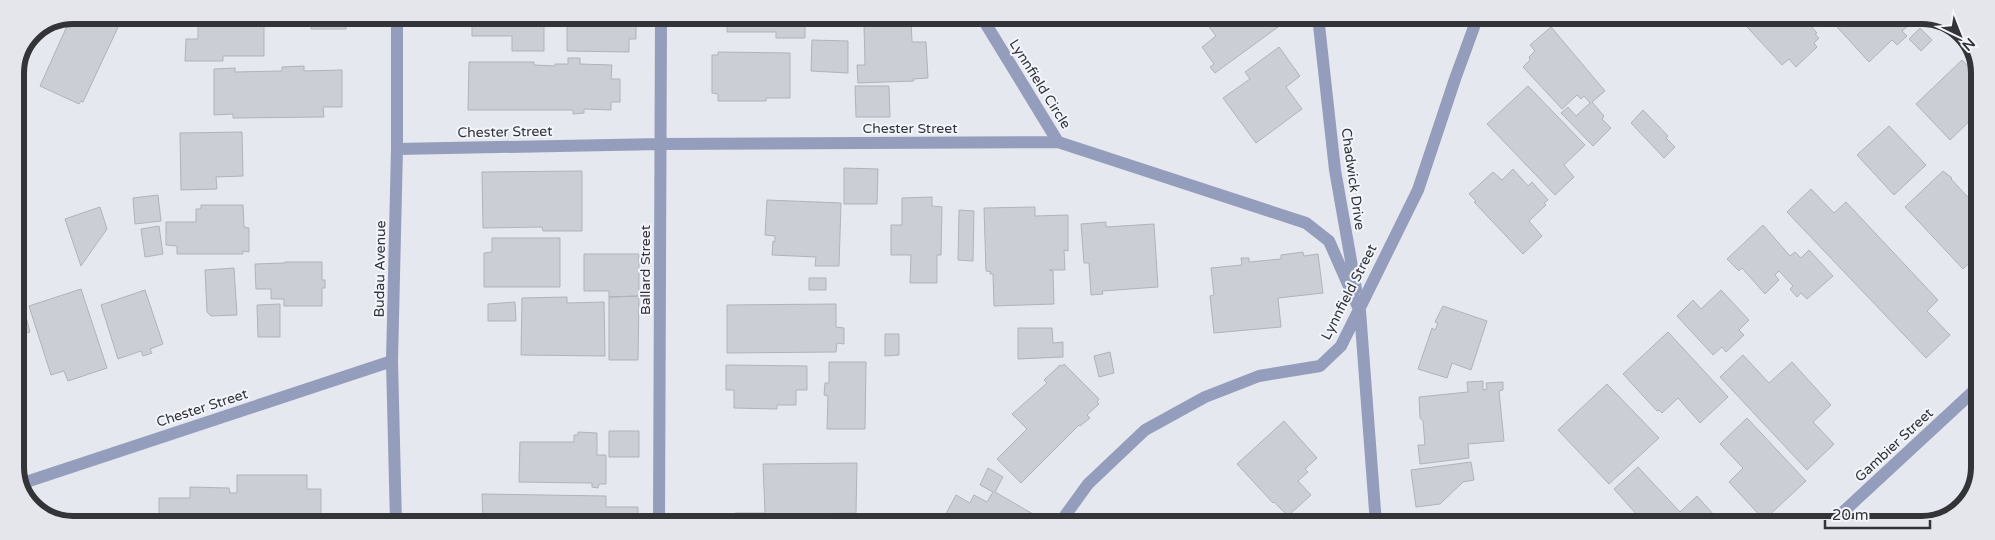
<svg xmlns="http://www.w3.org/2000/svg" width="1995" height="540" font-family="'Varela Round',sans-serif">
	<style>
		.building { fill: #ccced5; stroke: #b1b3ba }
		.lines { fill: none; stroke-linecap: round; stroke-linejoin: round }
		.street { stroke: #949dbb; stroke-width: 12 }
		.labels { text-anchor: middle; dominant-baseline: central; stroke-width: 4; stroke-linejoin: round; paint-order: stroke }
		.street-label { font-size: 14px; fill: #333437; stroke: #f3f5fc }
		.rim { fill: none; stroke: #333437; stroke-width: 6 }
	</style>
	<rect width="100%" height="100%" fill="#e6e8ef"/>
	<path class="building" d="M72,15h36l11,5 -1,3h2l-37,79 -2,-1 -2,3 -39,-18z
		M198,15h66v41h-41v5h-38l1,-22h12z
		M311,15h35v14h-35z
		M472,15h53l1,9h6v-3h3v3l9,1v26h-32v-15h-40z
		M551,16h85v23h-7v13l-62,-1v-27h-2v-8z
		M727,16h78v22h-29v-6h-49z
		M883,16h16v4l12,-1 1,23h14l2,36 -15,1 1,2 -56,2 -1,-18h8l-1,-41h19z
		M1209,16h61l8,11 -63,46 -5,-6 4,-3 -12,-17 14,-11 -12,-16z
		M1738,17h65l14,16 -2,1 4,4 -5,5 3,4 -21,20 -7,-8 -7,6z
		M1828,17h74l7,8 -7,6 5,5 -10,9 -5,-5 -23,22z
		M1949,25l17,10 14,36 -15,-16 3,-2 -16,-16 3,-4 -7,-7z
		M1551,27l54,64 -13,11 12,14 -2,3 9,9 -18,18 -32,-33 7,-6 8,9 14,-13 -6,-7 -3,3 -4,-4 -15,14 -39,-42 7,-7 -1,-3 6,-6 -5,-6z
		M1920,28l12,12 -11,11 -12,-12z
		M812,40l36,1v32l-37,-2z
		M1279,47l21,29 -14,11 16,22 -46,34 -33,-45 27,-19 -5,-7z
		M718,52l72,1v45h-24v3h-48v-7l-6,-1v-38h6z
		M568,58h12v6l32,1 -1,14h9v23h-9v8l-27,-1v4l-11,1v-4h-105l1,-48h65v3l21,1v-2h13z
		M1962,60l18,19v32l-30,29 -34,-36z
		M304,66v5l38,-1v37h-19l1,10 -91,1v-4l-19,1v-46l21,-1v4l47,-1v-4z
		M855,86h34l1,31h-34z
		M1528,86l57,59 -21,20 10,12 -19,18 -68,-71z
		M1643,110l25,26 -2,2 9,9 -11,11 -33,-35z
		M1889,126l37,39 -32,30 -37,-40z
		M242,132l1,44 -27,1 1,12 -36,1 -1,-57z
		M844,168l34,1 -1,35h-33z
		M1513,169l15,17 4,-4 16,18 -4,3 2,2 -17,16 13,15 -19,18 -49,-52 2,-1 -7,-7 24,-22 9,8z
		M582,171v60h-39l-1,-4 -59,1 -1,-56z
		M1943,171l9,7 -1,1 28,30v45l-16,15 -58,-62z
		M1811,189l23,24 12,-11 92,98 -11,11 23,24 -24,23 -139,-146z
		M158,195l3,26 -26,3 -2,-26z
		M932,197v9l10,1 -1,48h-4v28h-27l1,-28h-20v-30h11v-27z
		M767,200l74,3 -2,63h-24l1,-9 -44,-2 1,-14 2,1v-6l-10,-1z
		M201,205h42l1,22 5,1v24l-6,-1v3h-66v-8l-11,-1v-23h30v-13h5z
		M100,207l7,22 -26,37 -16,-47z
		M1035,207v9l33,-1v36l-4,-1 1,20h-16l4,1 1,33 -60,2 -1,-32h-3l1,-2 -5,-1 -2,-63z
		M959,210l15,1 -1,50 -15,-1z
		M1106,222v5l48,-3 4,63 -56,4 1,3 -12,1 -2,-32h-5l-3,-39z
		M1763,225l27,31 5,-4 6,6 8,-8 24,26 -26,23 -6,-6 -4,4 -7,-8 3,-3 -14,-15 -4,4 4,5 -14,14 -23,-26 -3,3 -12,-12z
		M159,226l4,28 -18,3 -4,-28z
		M492,238h68v49h-76v-34l8,-1z
		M1303,252l1,4 14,-2 5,39 -45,5 3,29 -67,6 -4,-37 4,-1 -3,-27 31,-3 -1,-7h8v4l32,-3v-4z
		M584,254h55v42l-30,1v-6h-25z
		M285,262h37v18h3v8h-3v18h-38v-7h-13v-10h-15l-1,-25 30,-1z
		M234,268l3,47 -26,1 -4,-4 -2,-42z
		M809,278h17v12h-17z
		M81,289l26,79 -39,13 -4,-10 -13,4 -22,-69z
		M145,290l18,54 -13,5 2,4 -9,3 -2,-5 -23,8 -17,-54z
		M1721,290l28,30 -10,10 5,5 -18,17 -4,-5 -9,8 -36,-39 16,-16 8,9z
		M639,296l-1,64h-29v-63z
		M567,297v6l37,-1 1,54 -84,-1 1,-57z
		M515,302l1,19h-28v-17z
		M280,304v33h-22l-1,-32z
		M836,304v23l8,1v16l-7,-1 -1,9 -109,1v-48z
		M1443,306l44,15 -16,49 -19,-7 -5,15 -29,-9 14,-41 3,2 3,-7 -3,-1z
		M21,312l2,6 3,-1 4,15 -15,4v-22z
		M1018,328h34l1,15 10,-1v15l-45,2z
		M1668,332l60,65 -28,26 -22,-25 -16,15 -3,-3 -2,1 -34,-37z
		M885,334h14v21l-14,1z
		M1110,352l4,21 -15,4 -5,-21z
		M1743,355l26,28 23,-21 39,43 -18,17 21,22 -27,26 -87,-93z
		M829,362h37l-1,67h-38l1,-33 -4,-1 1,-12h4z
		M1064,364l35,35 -2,3 2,2 -12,11 3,3 -10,8 -1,-1 -58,58 -24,-24 30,-30 -15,-15 35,-31 -3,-3 16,-15 2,1z
		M726,365l81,1v24h-11v15h-19v4l-43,-1v-18h-8z
		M1483,381v9l4,-1 -1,-6 17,-1v8l-4,1 5,50 -36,3 1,14 -49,6 -2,-19h7l-2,-24 -3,-3 -1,-21 49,-5 -1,-10z
		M1607,384l52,54 -50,46 -51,-54z
		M1747,418l59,63 -42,39 -35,-38 14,-14 -23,-24z
		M1284,421l33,37 -12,11 3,3 -10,9 13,14 -23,21 -14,-14 -1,1 -36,-39z
		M609,431h30v26h-30z
		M578,432l19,1v22h9v29h-7l-1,4 -6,-1v-4l-73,-1 1,-40h54v-7h4z
		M1471,462l3,18 -11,2 -23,22 -24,3 -5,-37z
		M857,463l-1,50 -53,1v10h-76l8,-1v-10h30l-2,-49z
		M1638,467l42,45 17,-16 26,29h-77l-32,-36z
		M988,468l15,9 -8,15 38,22 -5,10 -87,-1 15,-28 14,8 4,-8 13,7 6,-10 -13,-7z
		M237,475h70v14h14v34h-162v-25h31v-11l39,1 1,5h7z
		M1971,492l-13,20 -3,-4z
		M482,494l124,2v11h32v17h-155z
		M854,517l24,1v6h-24z"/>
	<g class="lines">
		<path class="street" d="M981,16l77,126
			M1318,16l17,154 21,119
			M15,75l15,-37
			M397,149l264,-5 397,-2 248,81 23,18 30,68
			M1360,311l16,213
			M20,484l372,-123
			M396,523l-4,-162 5,-212v-134
			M659,524l2,-508
			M1059,524l29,-40 57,-54 60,-33 54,-21 61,-10 21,-20 77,-156 37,-111 23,-63
			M1829,525l149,-138"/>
	</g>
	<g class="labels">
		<g class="street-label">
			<text transform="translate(1040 84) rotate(58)">Lynnfield Circle</text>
			<text x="910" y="128">Chester Street</text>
			<text transform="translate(505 132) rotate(-1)">Chester Street</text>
			<text transform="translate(1353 179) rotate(82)">Chadwick Drive</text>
			<text transform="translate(380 269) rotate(-89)">Budau Avenue</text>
			<text transform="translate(645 270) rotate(-90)">Ballard Street</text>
			<text transform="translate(1349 292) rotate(-63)">Lynnfield Street</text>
			<text transform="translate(202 408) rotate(-18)">Chester Street</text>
			<text transform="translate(1894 445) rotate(-43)">Gambier Street</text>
		</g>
	</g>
	<path d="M0 0H1995V540H0ZM73 24H1922A49 49 0 0 1 1971 73V467A49 49 0 0 1 1922 516H73A49 49 0 0 1 24 467V73A49 49 0 0 1 73 24Z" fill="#e4e6ec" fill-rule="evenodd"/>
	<path class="rim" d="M73 24H1922A49 49 0 0 1 1971 73V467A49 49 0 0 1 1922 516H73A49 49 0 0 1 24 467V73A49 49 0 0 1 73 24Z"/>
	<g transform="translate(1960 35) rotate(137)" stroke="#f3f5fc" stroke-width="4" paint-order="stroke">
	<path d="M0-4L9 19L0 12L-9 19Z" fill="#333437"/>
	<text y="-8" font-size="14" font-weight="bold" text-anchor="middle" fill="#333437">N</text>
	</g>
	<path d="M1825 520v8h105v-8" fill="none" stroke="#333437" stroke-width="2.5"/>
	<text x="1832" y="520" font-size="15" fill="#333437" stroke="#f3f5fc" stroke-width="4" paint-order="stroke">20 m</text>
</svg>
